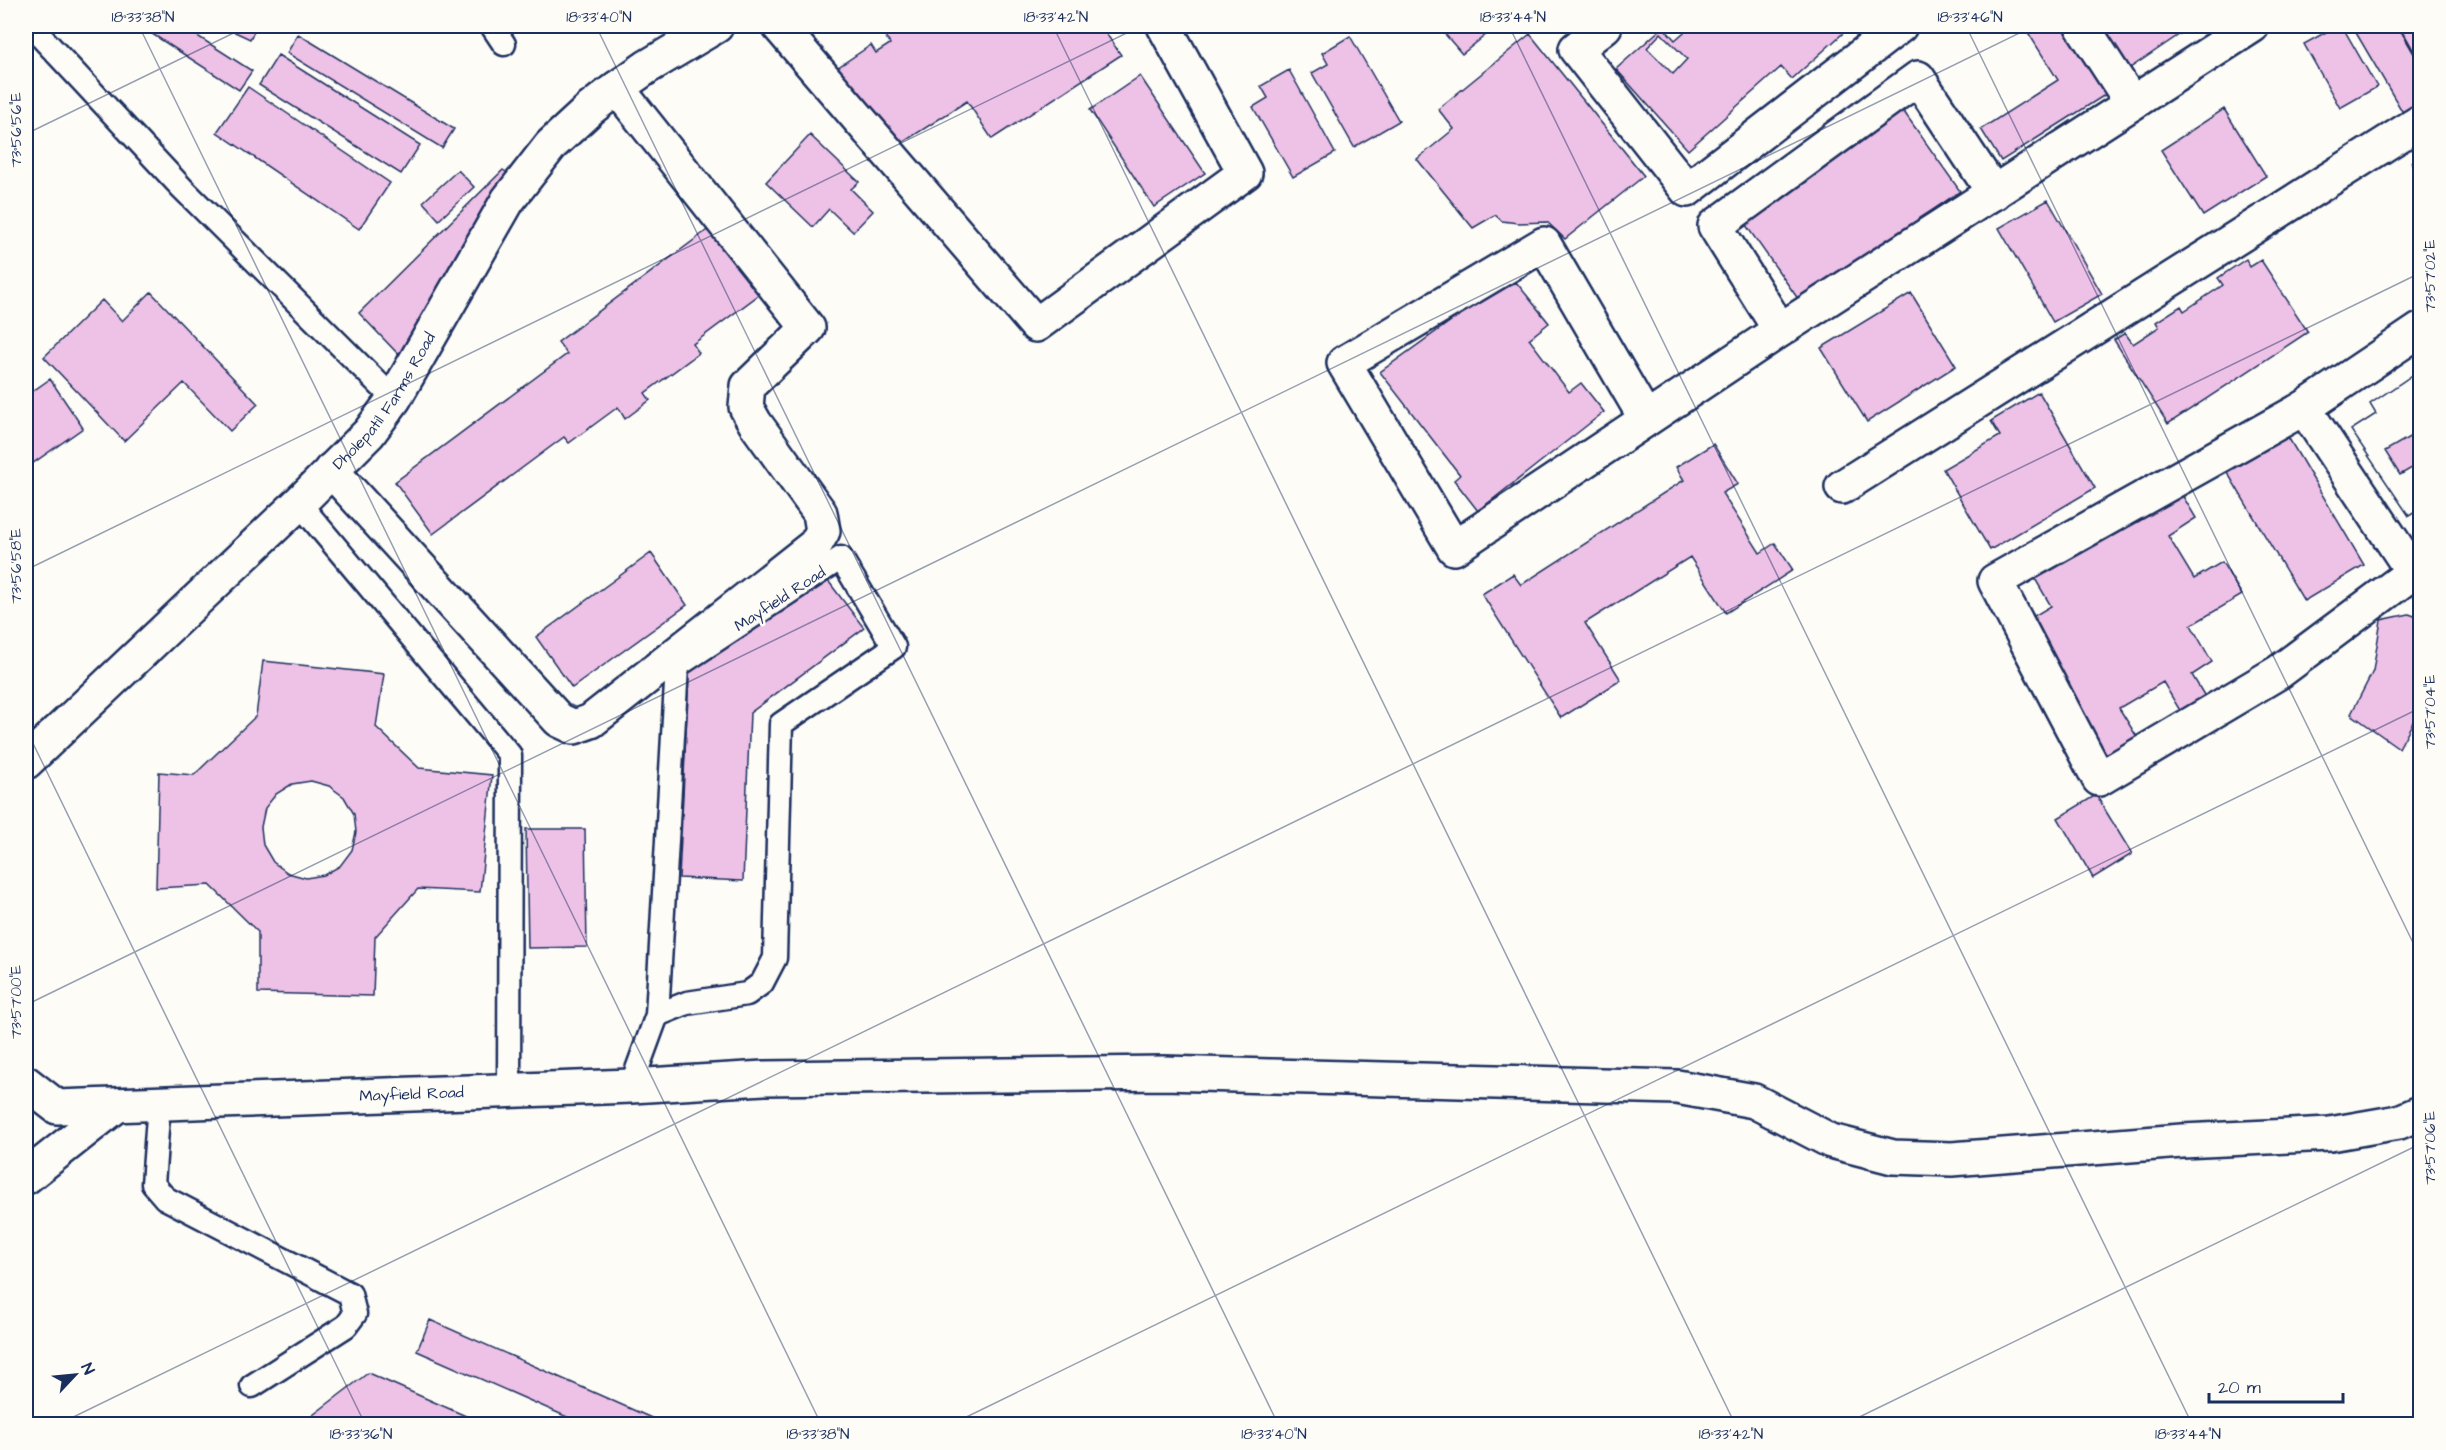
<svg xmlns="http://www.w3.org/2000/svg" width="2446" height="1450" font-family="'Architects Daughter',sans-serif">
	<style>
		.building { fill: #eec1e6; stroke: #1b2f5e; stroke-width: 1.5; fill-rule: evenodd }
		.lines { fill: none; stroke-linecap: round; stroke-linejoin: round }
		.lane-casing { stroke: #1b2f5e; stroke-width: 27 }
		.street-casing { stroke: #1b2f5e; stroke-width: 38 }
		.secondary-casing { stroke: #1b2f5e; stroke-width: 38 }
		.lane { stroke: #fdfcf7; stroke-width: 22 }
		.street { stroke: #fdfcf7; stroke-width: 33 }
		.secondary { stroke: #fdfcf7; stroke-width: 33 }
		.ticks { fill: none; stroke: #1b2f5e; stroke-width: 1.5; stroke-opacity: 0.45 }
		.labels { text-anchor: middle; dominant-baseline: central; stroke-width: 5; stroke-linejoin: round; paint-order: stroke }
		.street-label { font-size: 16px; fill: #1b2f5e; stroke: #fdfcf7 }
		.neatline { fill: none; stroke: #1b2f5e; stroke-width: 2 }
		.ticks-label { font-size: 15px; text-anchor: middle; fill: #1b2f5e }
	</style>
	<rect width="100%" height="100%" fill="#fdfcf7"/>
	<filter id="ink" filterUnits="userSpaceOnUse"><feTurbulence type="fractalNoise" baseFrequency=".0167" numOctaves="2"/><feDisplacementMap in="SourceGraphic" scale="12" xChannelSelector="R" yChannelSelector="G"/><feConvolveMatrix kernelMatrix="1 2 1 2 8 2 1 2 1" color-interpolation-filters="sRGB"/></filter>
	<g filter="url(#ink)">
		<path class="building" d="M145,26h37l70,45 -13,19 -96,-62z
			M222,26h35l-7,13z
			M901,26h200l20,29 -129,84 -25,-38 -79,51 -54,-82 37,-25 5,8 14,-9 -5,-8z
			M1438,26h59l-35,28z
			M1691,26h35l3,3 4,-3h118l-59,53 -11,-12 -93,83 -72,-81 47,-42 12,13zM1661,33l26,26 -14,15 -26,-26z
			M2024,26h41l43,67 -107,68 -20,-32 77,-49z
			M2101,26h91l-62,42z
			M2337,26h5l35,61 -37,21 -36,-64z
			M2352,26h46l22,38v52l-11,7z
			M2400,26h20v36z
			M298,34l156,95 -12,19 -155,-95z
			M1530,34l114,142 -79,63 -18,-17 -29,1 -16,-2 -7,-6 -22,13 -56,-69 37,-30 -16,-20z
			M1350,36l49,85 -45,26 -42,-74 16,-9 -6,-11z
			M278,55l142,90 -19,29 -142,-89z
			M1289,70l46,83 -42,24 -40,-70 15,-9 -7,-12z
			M1140,76l65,97 -51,34 -64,-97z
			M248,87l142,96 -31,46 -142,-97z
			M1897,102l63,89 -159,112 -63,-89z
			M2224,109l42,67 -63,40 -42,-66z
			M810,135l49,47 -8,7 22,22 -20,21 -24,-23 -16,18 -47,-45z
			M2420,157v21l-8,-16z
			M458,170l16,17 -35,33 -16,-18z
			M503,170l7,5 -111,180 -40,-42z
			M2048,200l54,94 -49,28 -54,-94z
			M710,228l50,66 -67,50 6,9 -54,40 5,7 -25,19 -7,-12 -49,36 -5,-6 -131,97 -38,-52 172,-128 -9,-12z
			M2246,259l4,8 11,-7 47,72 -140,92 -54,-84 11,-7 8,11 26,-17 -3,-5 25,-16 3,5 39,-26 -5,-7z
			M1516,282l33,41 -20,16 40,53 12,-9 23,29 -126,99 -24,-31 6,-5 -80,-103 96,-69z
			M151,292l107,112 -28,27 -46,-48 -60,58 -80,-84 58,-57 20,21z
			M1911,293l45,73 -89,56 -46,-74z
			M2420,370v83l-9,-17 -26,15 15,24 20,-12v46l-11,7 -58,-86 25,-16 -6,-10z
			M2420,370v139l-11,7 -58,-86 25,-16 -6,-10z
			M50,379l33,49 -57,40v-72z
			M2039,392l56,96 -105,62 -47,-81 57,-33 -9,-15z
			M2288,437l76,128 -60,36 -77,-129z
			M1713,444l25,40 -16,9 38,60 15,-10 18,27 -67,43 -36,-56 -105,66 36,57 -60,38 -79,-124 31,-20 8,11 163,-105 -8,-13z
			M2175,483l21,35 -28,18 26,43 28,-17 20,33 -51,30 21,37 -20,13 18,30 -25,14 -22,-37 -44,26 23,37 -37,22 -86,-142 32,-19 -21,-36z
			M651,553l36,52 -115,83 -36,-51z
			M826,578l38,50 -114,85 -7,168 -64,-3 10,-206z
			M2409,614l11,4v91l-21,39 -48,-34 22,-43 8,-51z
			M263,661l121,13 -8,53 43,41 73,7 -12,117 -62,-3 -43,48 -2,59 -115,-3v-61l-48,-47 -54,3 3,-116 35,3 62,-59zM311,781l18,5 15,11 10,17 2,18 -4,18 -12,16 -16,9 -18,3 -18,-5 -15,-11 -10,-17 -2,-18 4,-19 11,-14 16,-10z
			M2096,795l36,59 -39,24 -35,-60z
			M526,829h59l2,118 -59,1z
			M430,1320l235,104h-82l-166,-73z
			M368,1373l116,51h-161l-14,-6z"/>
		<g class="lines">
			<g class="lane-casing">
				<path id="lane" d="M31,26l151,162 212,211
					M492,26l12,18
					M299,503l211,252 -1,336
					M631,1086l26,-71 30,-12 60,-9 15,-11 13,-25 6,-234 113,-77 -53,-89 -164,108 -20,349
					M159,1103l-6,81 12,14 185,96 5,20 -9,12 -94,60"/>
			</g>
			<g class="street-casing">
				<g id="street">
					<path d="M779,26l257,299 209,-152 -81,-147"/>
					<path d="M1605,26l-29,23 111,141 213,-164"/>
					<path d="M2082,26l50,77"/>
					<path d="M1780,330l-65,-104 203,-148 76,115"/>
					<path d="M2420,330l-116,78 -309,173 104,198 180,-107 141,-105"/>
					<path d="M2304,408l109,164"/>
					<path d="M1646,419l-102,-175 -200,119 110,185 326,-218 472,-304"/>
					<path d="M331,470l228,250 15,7 17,-6 224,-176 8,-14 -3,-18 -65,-90 -9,-16 2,-21 60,-58 -191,-240"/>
					<path d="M1842,487l578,-365"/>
					<path id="s1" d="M26,1083l31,24 574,-21 133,-8 400,-5 513,14 77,14 77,40 62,16 59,2 230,-18 148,-7 69,-12 21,-9"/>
					<path d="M26,1177l91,-72"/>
				</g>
			</g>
			<g class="secondary-casing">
				<g id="secondary">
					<path id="s2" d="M26,762l273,-259 70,-70 25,-34 114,-199 43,-55 39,-36 27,-21 30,-21 69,-41"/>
				</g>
			</g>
			<use href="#lane" class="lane"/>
			<use href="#street" class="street"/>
			<use href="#secondary" class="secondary"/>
		</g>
	</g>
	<path class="ticks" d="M139,26l682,1398M596,26l682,1398M1053,26l682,1398M1509,26l683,1398M1966,26l454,931M26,134l222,-108M26,570l1115,-544M26,729l339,695M26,1005l2008,-979M59,1424l2361,-1151M952,1424l1468,-716M1845,1424l575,-280"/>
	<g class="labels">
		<g class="street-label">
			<text stroke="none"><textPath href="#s2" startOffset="510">Dholepatil Farms Road</textPath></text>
			<text transform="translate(780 599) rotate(-33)">Mayfield Road</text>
			<text stroke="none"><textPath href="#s1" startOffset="394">Mayfield Road</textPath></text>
		</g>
	</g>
	<rect width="2446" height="1450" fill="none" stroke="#fdfcf7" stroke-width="66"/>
	<g transform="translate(75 1375) rotate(64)" stroke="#fdfcf7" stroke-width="4.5" paint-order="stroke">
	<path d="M0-4.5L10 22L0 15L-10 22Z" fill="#1b2f5e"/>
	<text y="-9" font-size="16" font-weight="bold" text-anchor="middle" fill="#1b2f5e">N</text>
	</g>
	<path d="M2209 1393v9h134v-9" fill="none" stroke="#1b2f5e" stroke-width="3"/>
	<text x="2218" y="1393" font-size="18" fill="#1b2f5e" stroke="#fdfcf7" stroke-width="4.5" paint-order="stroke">20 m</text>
	<rect x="33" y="33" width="2380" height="1384" class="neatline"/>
	<g class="ticks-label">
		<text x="143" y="22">18°33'38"N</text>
		<text x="599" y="22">18°33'40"N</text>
		<text x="1056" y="22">18°33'42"N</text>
		<text x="1513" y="22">18°33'44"N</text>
		<text x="1970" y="22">18°33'46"N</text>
		<text transform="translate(16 130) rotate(-90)" y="5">73°56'56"E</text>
		<text transform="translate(2430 276) rotate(-90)" y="5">73°57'02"E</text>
		<text transform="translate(16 566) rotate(-90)" y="5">73°56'58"E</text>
		<text transform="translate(2430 712) rotate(-90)" y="5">73°57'04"E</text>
		<text transform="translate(16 1002) rotate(-90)" y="5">73°57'00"E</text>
		<text transform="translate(2430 1148) rotate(-90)" y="5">73°57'06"E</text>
		<text x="361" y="1439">18°33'36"N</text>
		<text x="818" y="1439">18°33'38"N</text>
		<text x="1274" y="1439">18°33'40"N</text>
		<text x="1731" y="1439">18°33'42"N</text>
		<text x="2188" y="1439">18°33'44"N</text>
	</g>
</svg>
